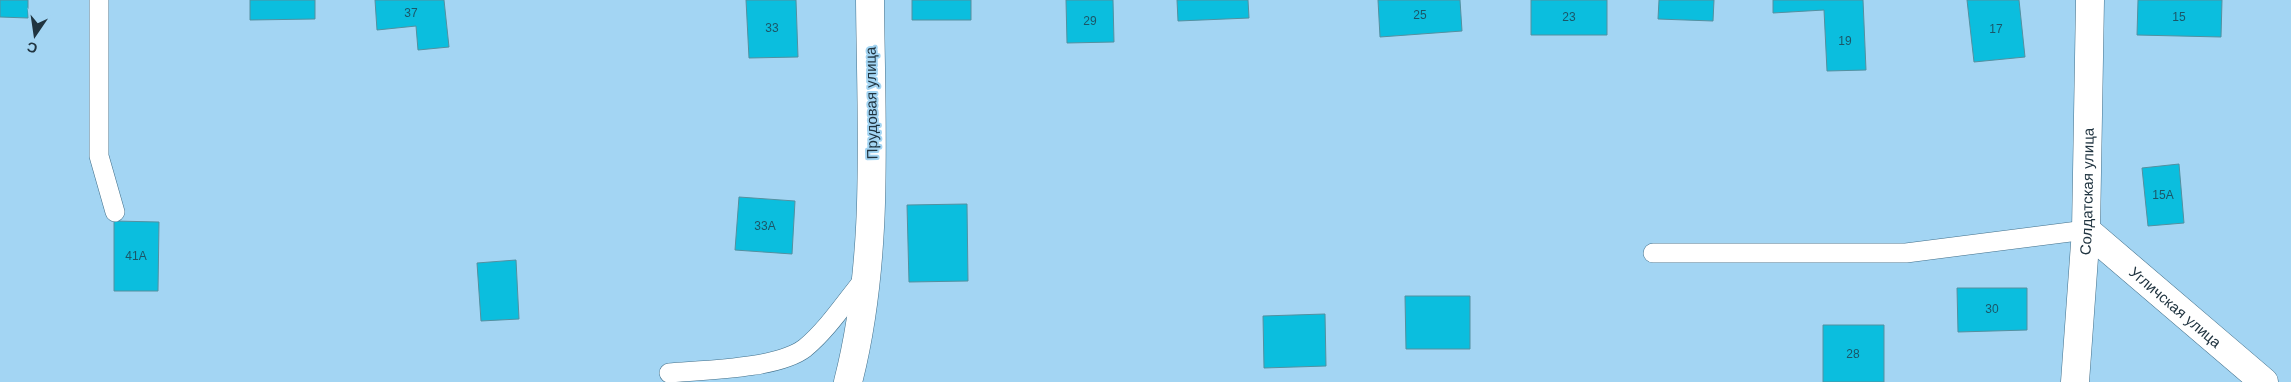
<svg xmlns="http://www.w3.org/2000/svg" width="2291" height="382" font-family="Arial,sans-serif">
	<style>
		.building { fill: #0bbede; stroke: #5490a0 }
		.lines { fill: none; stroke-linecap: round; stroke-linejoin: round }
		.lane-casing { stroke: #416f8a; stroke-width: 20 }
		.street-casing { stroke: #416f8a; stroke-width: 29 }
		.lane { stroke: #fff; stroke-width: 19 }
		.street { stroke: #fff; stroke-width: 28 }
		.labels { text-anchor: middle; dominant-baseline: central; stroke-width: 4; stroke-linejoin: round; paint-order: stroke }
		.number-label { font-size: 12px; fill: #1b5668 }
		.street-label { font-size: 15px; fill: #203440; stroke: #a3d5f3 }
	</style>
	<rect width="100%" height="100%" fill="#a3d5f3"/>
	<path class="building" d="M0,0h28v18l-28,-1z
		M250,0h65v19l-65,1z
		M375,0h69l5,47 -31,3 -2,-24 -39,4z
		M746,0h50l2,57 -49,1z
		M912,0h59v20h-59z
		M1066,0h47l1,42 -47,1z
		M1177,0h71l1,18 -71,3z
		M1378,0h82l2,31 -82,6z
		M1531,0h76v35h-76z
		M1659,0h55l-1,21 -55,-2z
		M1773,0h90l3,70 -39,1 -3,-61 -51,3z
		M1967,0h52l6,57 -51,5z
		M2138,0h84l-1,37 -84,-2z
		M2179,164l5,59 -36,3 -6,-58z
		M739,197l56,4 -3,53 -57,-4z
		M967,204l1,77 -59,1 -2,-77z
		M114,221l45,1 -1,69h-44z
		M516,260l3,59 -38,2 -4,-58z
		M1957,288h70v42l-69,2z
		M1405,296h65v53h-64z
		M1325,314l1,52 -62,2 -1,-52z
		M1823,325h61v57h-61z"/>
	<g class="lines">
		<g class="lane-casing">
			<path id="lane" d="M99,0v156l16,56
				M1653,253h253l180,-23
				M669,373c35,-3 109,-4 136,-25 23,-19 41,-47 60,-70"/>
		</g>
		<g class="street-casing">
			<g id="street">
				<path id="s1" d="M2086,230l178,152"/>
				<path d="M848,382c32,-124 23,-255 22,-382"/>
				<path id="s2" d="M2075,382l11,-152 4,-230"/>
			</g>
		</g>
		<use href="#lane" class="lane"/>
		<use href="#street" class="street"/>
	</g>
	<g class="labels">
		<g class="number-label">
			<text x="411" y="13">37</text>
			<text x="1420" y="15">25</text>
			<text x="1569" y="17">23</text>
			<text x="2179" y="17">15</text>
			<text x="1090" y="21">29</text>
			<text x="772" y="28">33</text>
			<text x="1996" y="29">17</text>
			<text x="1845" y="41">19</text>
			<text x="2163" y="195">15А</text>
			<text x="765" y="226">33А</text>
			<text x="136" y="256">41А</text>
			<text x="1992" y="309">30</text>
			<text x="1853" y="354">28</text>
		</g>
		<g class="street-label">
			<text transform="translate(871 103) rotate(-91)">Прудовая улица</text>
			<text stroke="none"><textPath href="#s2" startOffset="191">Солдатская улица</textPath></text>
			<text stroke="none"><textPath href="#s1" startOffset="118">Угличская улица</textPath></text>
		</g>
	</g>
	<g transform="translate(35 35) rotate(193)" stroke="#a3d5f3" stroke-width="4" paint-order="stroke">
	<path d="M0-4L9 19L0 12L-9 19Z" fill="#203440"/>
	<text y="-8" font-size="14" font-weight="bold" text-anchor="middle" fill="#203440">С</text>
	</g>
</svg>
